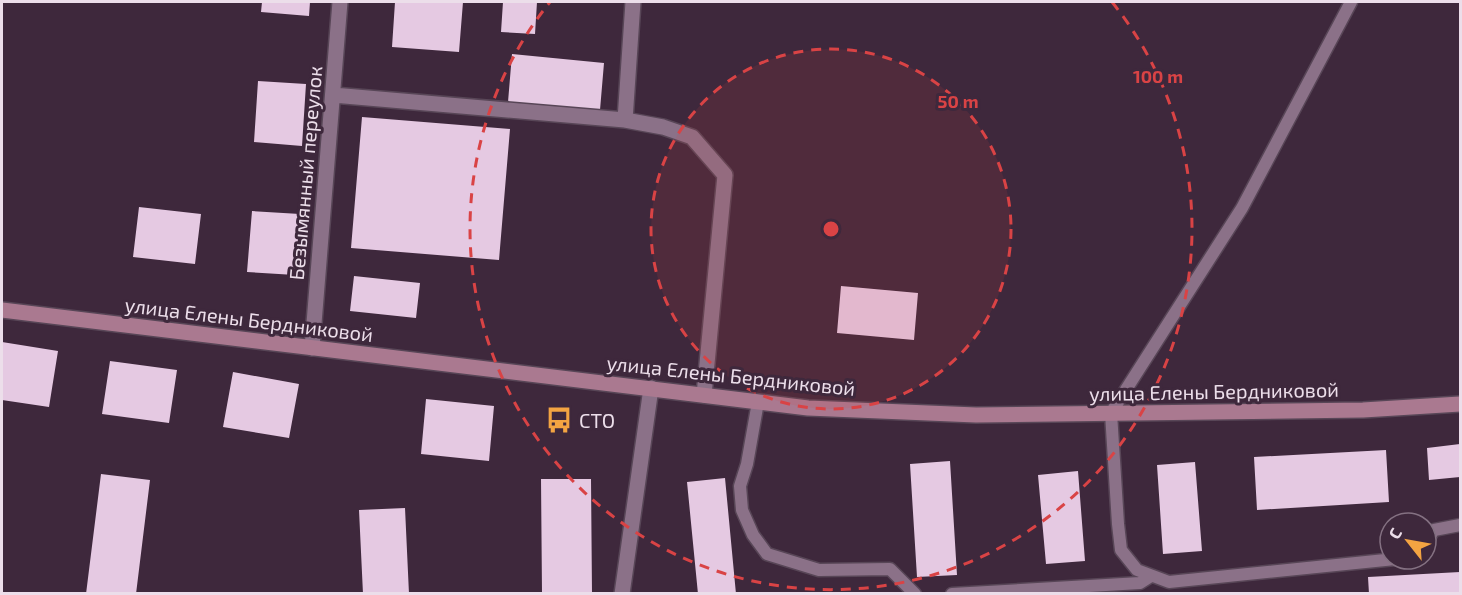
<svg xmlns="http://www.w3.org/2000/svg" width="1462" height="595" font-family="'Exo 2',sans-serif">
	<style>
		.building { fill: #e5c9e2 }
		.lines { fill: none; stroke-linecap: round; stroke-linejoin: round }
		.lane-casing { stroke: #584657; stroke-width: 15 }
		.street-casing { stroke: #584657; stroke-width: 18 }
		.secondary-casing { stroke: #584657; stroke-width: 18 }
		.lane { stroke: #8b7188; stroke-width: 12 }
		.street { stroke: #8b7188; stroke-width: 15 }
		.secondary { stroke: #aa7990; stroke-width: 15 }
		.ring { fill: none; stroke: #d94345; stroke-width: 3; stroke-dasharray: 10 8 }
		.labels { text-anchor: middle; dominant-baseline: central; stroke-width: 6; stroke-linejoin: round; paint-order: stroke }
		.street-label { font-size: 20px; fill: #ecdeea; stroke: #3e283c }
		.poi-label { font-size: 20px; fill: #ecdeea; stroke: #3e283c; text-anchor: start }
		.centre { fill: #d94345; stroke: #3e283c; stroke-width: 3 }
		.ring-label { font-size: 18px; text-anchor: middle; font-weight: bold; fill: #d94345; stroke: #3e283c; stroke-width: 6; stroke-linejoin: round; paint-order: stroke }
	</style>
	<rect width="100%" height="100%" fill="#3e283c"/>
	<path class="building" d="M262,2h48l-1,14 -48,-4z
		M395,2h68l-4,50 -67,-5z
		M503,2h34l-2,32 -34,-2z
		M512,54l92,9 -4,47 -92,-8z
		M258,81l48,3 -4,62 -48,-4z
		M362,117l148,12 -11,131 -148,-12z
		M139,207l62,7 -6,50 -62,-7z
		M252,211l48,3 -5,61 -48,-3z
		M354,276l66,7 -4,35 -66,-7z
		M841,286l77,7 -4,47 -77,-7z
		M2,342l56,9 -9,56 -47,-7z
		M110,361l67,9 -8,53 -67,-9z
		M233,372l66,12 -10,54 -66,-11z
		M426,399l68,7 -5,55 -68,-7z
		M1460,444v33l-31,3 -2,-32z
		M1386,450l3,52 -132,8 -3,-53z
		M950,461l7,114 -40,2 -7,-113z
		M1195,462l7,89 -39,3 -6,-89z
		M1078,471l7,90 -39,3 -8,-89z
		M101,474l49,6 -14,114h-50z
		M725,478l11,116h-38l-11,-112z
		M541,479h50l1,115h-50z
		M405,508l4,86h-46l-4,-84z
		M1460,572v22h-91l-1,-17z"/>
	<g class="lines">
		<g class="lane-casing">
			<path id="lane" d="M1351,2l-109,206 -131,205 7,111 3,26 16,20 32,12 226,-23
				M758,402l-11,62 -7,22 2,24 11,25 14,19 52,16 71,-1 25,25
				M1426,542l8,-12 26,-5
				M952,594l188,-11 11,-7"/>
		</g>
		<g class="street-casing">
			<path id="street" d="M633,2l-8,118 38,7 29,10 33,38 -21,220
				M333,95l292,25
				M312,348l28,-346
				M622,594l29,-206"/>
		</g>
		<g class="secondary-casing">
			<path id="secondary" d="M2,310l806,98 168,7 387,-5 97,-6"/>
		</g>
		<use href="#lane" class="lane"/>
		<use href="#street" class="street"/>
		<use href="#secondary" class="secondary"/>
	</g>
	<circle cx="831" cy="229" r="180" fill="#d94345" fill-opacity=".12"/>
	<g class="ring">
		<circle cx="831" cy="229" r="180"/>
		<path d="M1112 2A361 361 0 1 1 550 2"/>
	</g>
	<defs>
		<g id="bus-bare" transform="scale(2.07)"><path d="M-5-6H5V4H4V6H2V4H-2V6H-4V4H-5ZM-3.5-4V0h7V-4ZM-3.5 1.2v1.5H-2V1.2ZM2 1.2v1.5H3.5V1.2Z" fill="#f3a442" stroke="#3e283c" stroke-width="2.5" paint-order="stroke"/></g>
	</defs>
	<g fill-rule="evenodd">
		<use href="#bus-bare" x="559" y="420"/>
	</g>
	<g class="labels">
		<g class="street-label">
			<text transform="translate(305 173) rotate(-85)">Безымянный переулок</text>
			<text transform="translate(249 319) rotate(7)">улица Елены Бердниковой</text>
			<text transform="translate(731 375) rotate(6)">улица Елены Бердниковой</text>
			<text transform="translate(1214 391) rotate(-1)">улица Елены Бердниковой</text>
		</g>
		<g class="poi-label">
			<text x="579" y="420">СТО</text>
		</g>
	</g>
	<circle cx="831" cy="229" r="9" class="centre"/>
	<g class="ring-label">
		<text x="1158" y="83">100 m</text>
		<text x="958" y="108">50 m</text>
	</g>
	<rect width="1462" height="595" fill="none" stroke="#ecdeea" stroke-width="6"/>
	<g transform="translate(1408 541) rotate(301)"><circle r="28" fill="#3e283c" stroke="#847182" stroke-width="1.5"/>
	<path d="M0-4.5L10 22L0 15L-10 22Z" fill="#f3a442"/>
	<text y="-9" font-size="16" font-weight="bold" text-anchor="middle" fill="#ecdeea">С</text>
	</g>
</svg>
